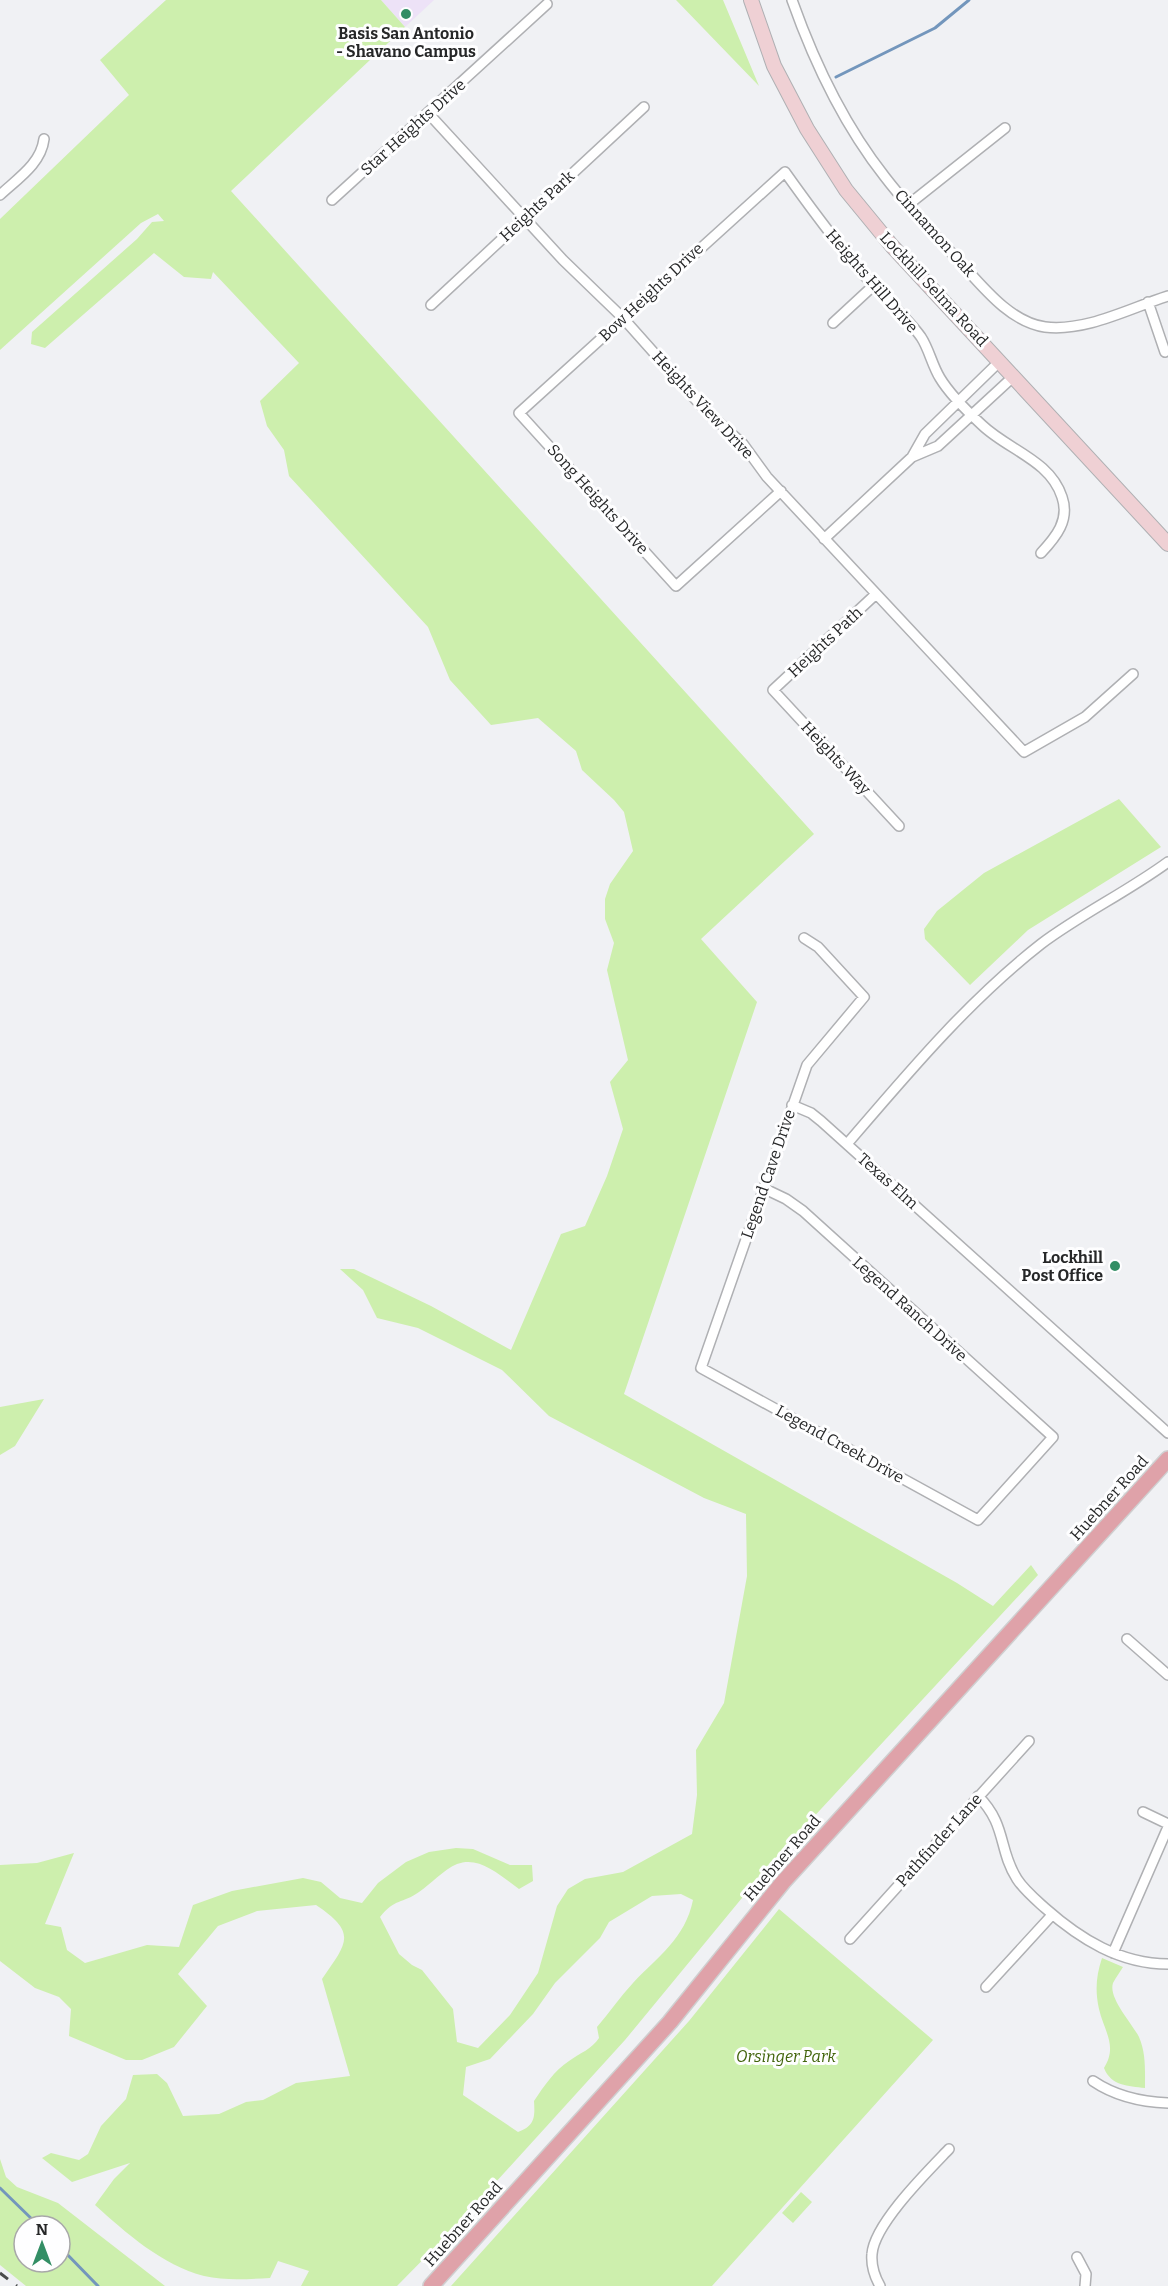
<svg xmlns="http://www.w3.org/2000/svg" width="1168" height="2286" font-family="Bitter,serif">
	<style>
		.education { fill: #ede2f7 }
		.green { fill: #cdefad; fill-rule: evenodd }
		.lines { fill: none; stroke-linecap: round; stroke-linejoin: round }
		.stream { stroke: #7396bc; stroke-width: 3 }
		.street-casing { stroke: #afb0b3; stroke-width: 12 }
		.secondary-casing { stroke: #afb0b3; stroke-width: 16 }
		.primary-casing { stroke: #cfcfd0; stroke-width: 18 }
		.street { stroke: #fff; stroke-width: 9 }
		.secondary { stroke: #efd0d4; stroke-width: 14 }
		.primary { stroke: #dfa2a9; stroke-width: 15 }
		.rail { stroke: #4a4b4c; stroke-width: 3; stroke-dasharray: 10 10; stroke-linecap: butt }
		.poi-dot { fill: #338e65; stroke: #fefeff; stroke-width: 2 }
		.labels { text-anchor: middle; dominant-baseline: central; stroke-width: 6; stroke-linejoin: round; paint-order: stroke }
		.poi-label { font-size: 16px; font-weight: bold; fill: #262728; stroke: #fefeff }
		.street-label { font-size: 16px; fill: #262728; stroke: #fefeff }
		.park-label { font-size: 16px; font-style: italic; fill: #41640b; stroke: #fefeff }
	</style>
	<rect width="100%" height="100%" fill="#f0f1f4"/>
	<path class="education" d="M381,0h53l-29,27z"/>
	<path class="green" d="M166,0h215l24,27 -174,164 583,643 -113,105 56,63 -133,392 333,189 36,23 38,-41 7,10 -268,289 -145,176 -171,188 -57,58h-96l8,-15 -31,-10 -8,17c-22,1 -44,3 -66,-2 -42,-11 -78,-43 -109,-71l19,-26 16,-16 -58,19 -30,-24 9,-5 28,7 9,-6 13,-28 25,-27 7,-24 24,-1 10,9 16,33 36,-2 27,-12 17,-2 33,-17 54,-7 -28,-97c25,-36 36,-46 -6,-74l-59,6 -39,15 -40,48 29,32 -33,41 -32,13h-16l-57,-24 2,-27 -12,-12 -24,-9 -35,-27v-96l37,-2 37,-10 -29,71 16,3 6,23 18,13 62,-18 32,2 14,-42 39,-14 71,-13 18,4 19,16 22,5 16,-20 28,-21 23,-10 27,-4 17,1 37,16h22l1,16 -14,8c-17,-12 -39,-34 -62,-25 -14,6 -26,20 -38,28 -17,12 -24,6 -39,25l19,37 13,11 10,5 31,39 4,33 21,6 32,-33 28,-42 19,-67 11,-17 17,-10 38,-7 69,-38 5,-39 -1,-45 28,-47 23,-127 -1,-62 -42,-16 -155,-82 -47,-46 -84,-42 -41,-10 -14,-28 -23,-21h14l77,37 80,44 50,-116 24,-8 22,-50 16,-47 -13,-47 18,-22 -21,-90 7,-27 -9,-24v-20l5,-15 23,-33 -9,-39 -10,-12 -32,-30 -6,-19 -38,-33 -47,7 -41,-45 -22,-53 -139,-151 -5,-26 -17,-24 -7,-25 39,-38 -86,-91 -2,7 -27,-2 -30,-24 -109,95 -14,-4 1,-12 105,-93 15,-17 12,-1 -6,-7 -17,9 -141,127v-131l129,-124 -29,-35zM681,1894l12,6c-8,39 -35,56 -60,83 -13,14 -24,30 -36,44l2,11c-7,11 -19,15 -30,23 -15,10 -25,25 -35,40 1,16 1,25 -16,31l-55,-37 3,-28 24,-8 43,-45 22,-31 45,-45 9,-16 43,-26z
		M676,0h47l36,86z
		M1119,799l42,48 -133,83 -58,55 -45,-46 -1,-10 13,-18 47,-38z
		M44,1399l-29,47 -15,9v-48z
		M779,1909l154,131 -221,246h-261l238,-265z
		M1102,1958l21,9c-3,5 -7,10 -10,16 -5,15 19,40 26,54 7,16 6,33 6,51 -17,-2 -34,-2 -41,-20 14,-22 0,-37 -5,-59 -4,-18 -3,-33 3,-51z
		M0,2159l6,18 11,10 41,16 107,83h-139l-26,-21zM24,2226h36v36h-36z
		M801,2192l11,10 -19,21 -11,-10z"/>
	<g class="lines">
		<path class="stream" d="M836,77l99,-49 34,-28
			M0,2188l39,38
			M60,2247l38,39"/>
		<g class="street-casing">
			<path id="street" d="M792,0c22,62 52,125 93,177 23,30 49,57 75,85 23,25 50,60 85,65 41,5 85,-19 123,-31
				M429,114l134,146 60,58 81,91 39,35 24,33 257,275 61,-35 48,-43
				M0,195c17,-16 41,-31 44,-56
				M332,200l215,-196
				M908,205l97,-77
				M1148,302l17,50
				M431,305l213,-198
				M833,323l40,-37
				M912,457l26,-11 76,-70
				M781,491l-105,95 -157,-173 266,-241c27,38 55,76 86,111 15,18 36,34 50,54 8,12 11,28 19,41 9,15 29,35 42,47 26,25 68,35 80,72 8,23 -6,40 -21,56
				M824,539l88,-82 13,-23 75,-73
				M876,594l-103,96 126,136
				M792,1105l19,8 10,8 347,312
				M847,1144c60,-70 121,-143 194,-200 40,-30 86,-52 127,-82
				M763,1188l23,11 17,12 250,226 -75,83 -277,-152 106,-303 57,-68 -46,-50 -14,-9
				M1127,1639l41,36
				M978,1796c29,29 20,53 39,83 7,11 18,20 28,29 35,31 75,56 123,56
				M1143,1812l25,12
				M850,1939l179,-198
				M1113,1953l55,-126
				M986,1987l66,-72
				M1093,2081c22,15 48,21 75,22
				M1077,2257l9,17 -1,12
				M880,2286c-5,-9 -9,-21 -8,-32 2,-30 56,-83 77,-105"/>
		</g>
		<g class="secondary-casing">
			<path id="secondary" d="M751,0l23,66 33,63 39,61 46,56 276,298"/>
		</g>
		<g class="primary-casing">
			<path id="primary" d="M431,2286l239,-264 113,-140 385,-423"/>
		</g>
		<use href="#street" class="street"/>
		<use href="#secondary" class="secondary"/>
		<use href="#primary" class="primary"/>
		<path class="rail" d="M0,2273l17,13"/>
	</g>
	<g class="poi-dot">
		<circle cx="406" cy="14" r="6"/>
		<circle cx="1115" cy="1266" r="6"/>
	</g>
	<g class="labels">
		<g class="poi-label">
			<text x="406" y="33">Basis San Antonio<tspan x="406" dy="18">- Shavano Campus</tspan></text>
			<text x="1103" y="1257" text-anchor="end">Lockhill<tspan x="1103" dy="18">Post Office</tspan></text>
		</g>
		<g class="street-label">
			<text transform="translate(413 127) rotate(-42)">Star Heights Drive</text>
			<text transform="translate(537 206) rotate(-43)">Heights Park</text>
			<text transform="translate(935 233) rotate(48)">Cinnamon Oak</text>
			<text transform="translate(872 281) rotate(49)">Heights Hill Drive</text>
			<text transform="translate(934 289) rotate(47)">Lockhill Selma Road</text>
			<text transform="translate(651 292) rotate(-43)">Bow Heights Drive</text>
			<text transform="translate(703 405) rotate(47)">Heights View Drive</text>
			<text transform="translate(598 499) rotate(48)">Song Heights Drive</text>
			<text transform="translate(825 642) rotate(-43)">Heights Path</text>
			<text transform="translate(836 758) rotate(47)">Heights Way</text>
			<text transform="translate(768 1174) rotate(-71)">Legend Cave Drive</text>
			<text transform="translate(888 1181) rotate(42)">Texas Elm</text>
			<text transform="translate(910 1309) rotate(42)">Legend Ranch Drive</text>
			<text transform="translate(840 1444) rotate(29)">Legend Creek Drive</text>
			<text transform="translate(1109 1498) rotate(-48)">Huebner Road</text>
			<text transform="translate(939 1840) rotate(-48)">Pathfinder Lane</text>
			<text transform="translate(782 1858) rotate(-49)">Huebner Road</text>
			<text transform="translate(463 2224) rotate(-48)">Huebner Road</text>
		</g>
		<g class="park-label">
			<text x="786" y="2056">Orsinger Park</text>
		</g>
	</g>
	<g transform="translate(42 2244)"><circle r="28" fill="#fefeff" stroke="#a8a8a9" stroke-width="1.5"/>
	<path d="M0-4.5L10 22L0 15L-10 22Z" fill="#338e65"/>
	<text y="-9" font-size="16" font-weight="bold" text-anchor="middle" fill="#262728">N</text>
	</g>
</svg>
